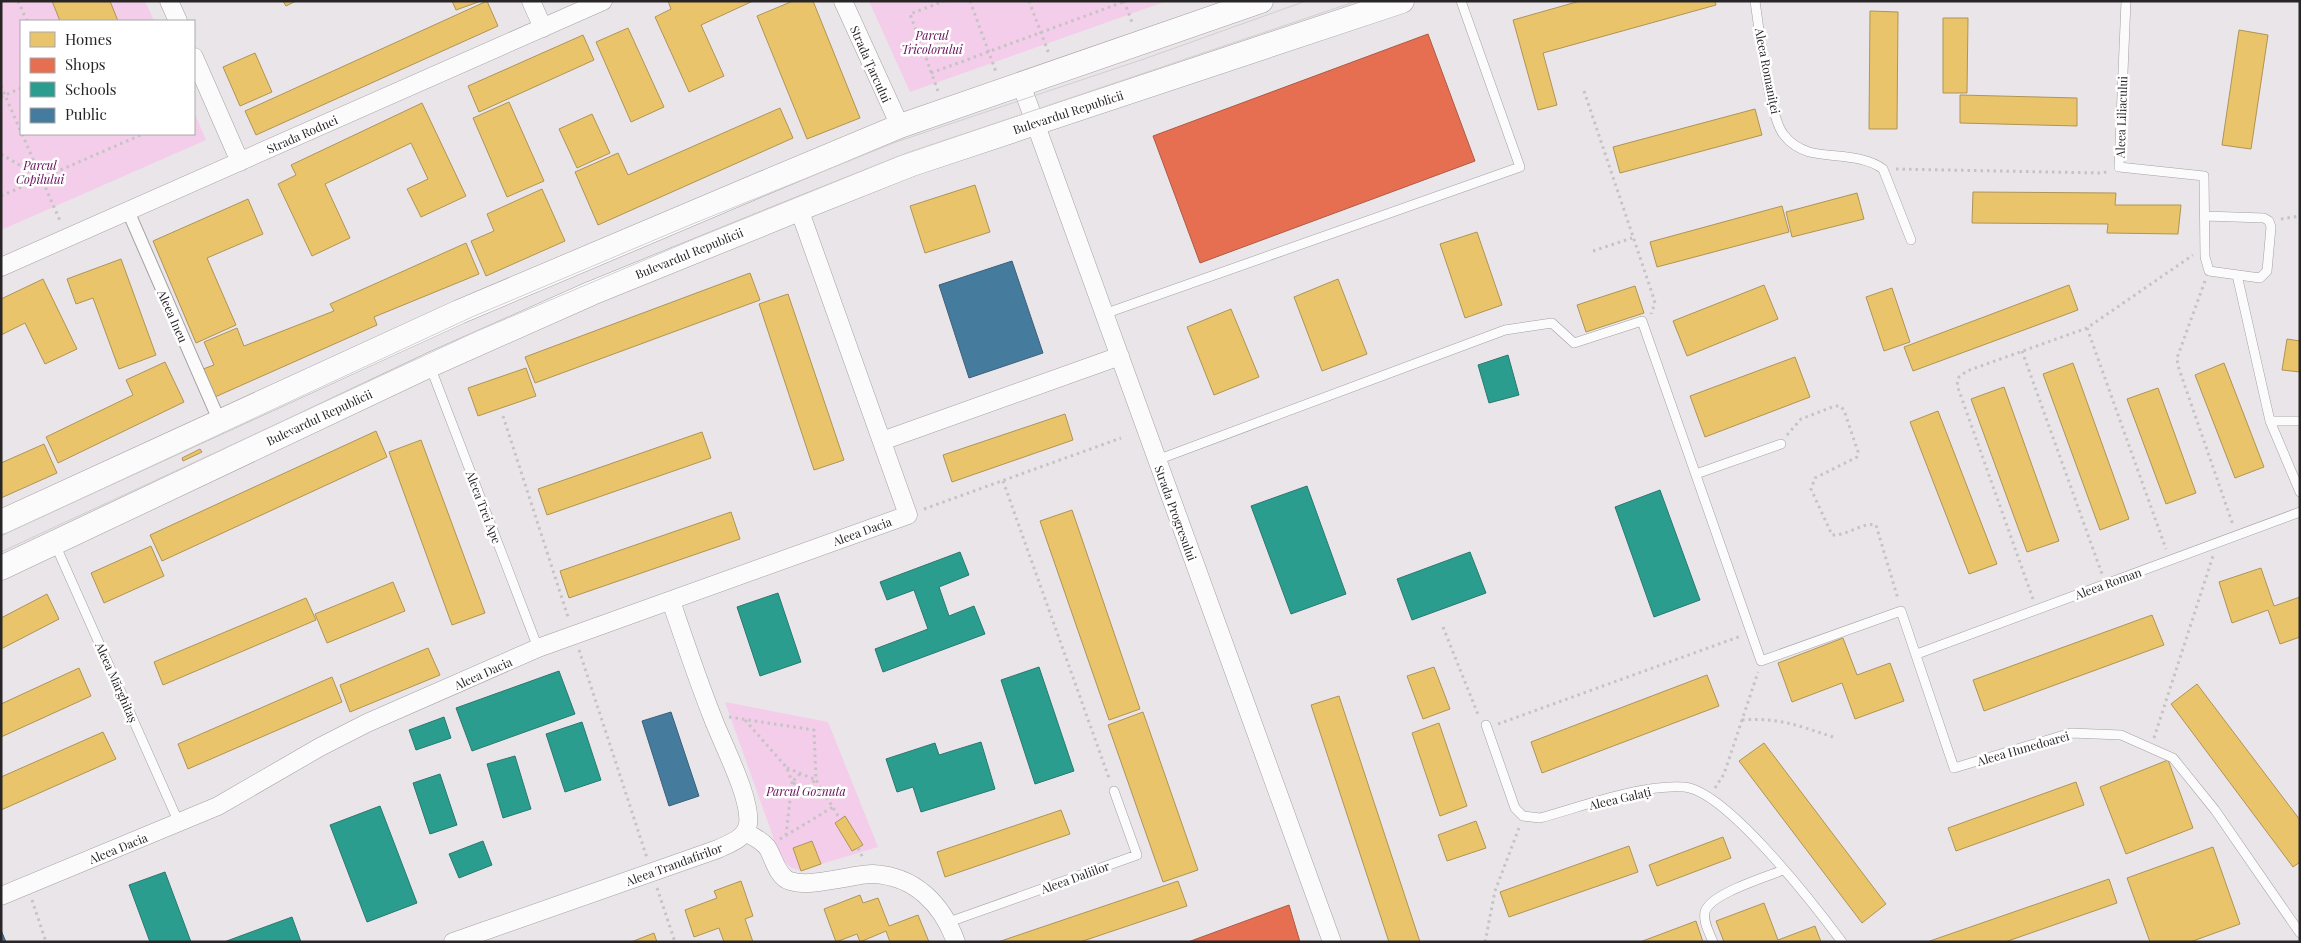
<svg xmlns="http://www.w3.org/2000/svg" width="2301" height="943" font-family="'Playfair Display',serif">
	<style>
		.green { fill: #f3cde9 }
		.homes { fill: #e9c46a; stroke: #af9456 }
		.shops { fill: #e76f51; stroke: #ae5944 }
		.schools { fill: #2a9d8f; stroke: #297970 }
		.public { fill: #457b9d; stroke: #3c617a }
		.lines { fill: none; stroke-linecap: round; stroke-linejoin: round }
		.service-casing { stroke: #a3a0a2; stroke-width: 10 }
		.pedestrian-casing { stroke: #a3a0a2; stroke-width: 14 }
		.minor-casing { stroke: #a3a0a2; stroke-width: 19 }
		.secondary-casing { stroke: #a3a0a2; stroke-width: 25 }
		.path { stroke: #c5c4c4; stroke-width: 3; stroke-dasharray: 2.5 4; stroke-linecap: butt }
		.service { stroke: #fcfbfc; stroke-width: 9 }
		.pedestrian { stroke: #fcfbfc; stroke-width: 12 }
		.minor { stroke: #fcfbfc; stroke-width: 18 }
		.secondary { stroke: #fcfbfc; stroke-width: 24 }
		.tram { stroke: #d0cfd0; stroke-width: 1 }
		.labels { text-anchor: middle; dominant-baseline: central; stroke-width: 5; stroke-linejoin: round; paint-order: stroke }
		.park-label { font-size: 12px; font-style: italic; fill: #640c57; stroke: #fff }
		.street-label { font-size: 12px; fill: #282527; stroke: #fff }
	</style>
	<rect width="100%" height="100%" fill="#eae5e8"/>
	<path class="green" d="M1,1h144l9,20h-133v113h173v-22l12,28 -205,90z
		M869,1h298l-257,91z
		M725,702l103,20 50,125 -57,17 -9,-23 -19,7 8,23 -11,-4 -10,-11z"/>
	<path class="homes" d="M52,1h58l8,20h-58z
		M283,1h13l-10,5z
		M452,1h29l-25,9z
		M487,1l11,25 -242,109 -11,-24z
		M668,1h85l-52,24 23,51 -35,16 -34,-75 16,-8z
		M793,1h20l47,117 -53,21 -50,-123z
		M1580,1h135l1,4 -173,48 14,52 -19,5 -25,-90z
		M1870,11l28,1 -1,117h-28z
		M1943,18h25l-1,75h-24z
		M628,28l36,79 -33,15 -35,-80z
		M2239,30l29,5 -17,114 -29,-4z
		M583,35l11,25 -115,52 -11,-26z
		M255,53l17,39 -32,14 -17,-39z
		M1960,95l117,3v28l-117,-3z
		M509,102l35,79 -37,16 -34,-79z
		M422,103l44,93 -45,21 -14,-28 21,-10 -17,-36 -86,41 25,54 -38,18 -34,-72 18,-9 -5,-10z
		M780,108l13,30 -195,87 -23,-53 43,-19 10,22z
		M1755,109l7,26 -142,38 -7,-26z
		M592,114l18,39 -33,15 -18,-39z
		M975,185l15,47 -65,21 -15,-47z
		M542,189l23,52 -79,35 -15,-35 23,-10 -7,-17z
		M1973,192l143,1 -1,12h66l-3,29 -71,-1 1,-9 -136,-1z
		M1857,193l7,26 -72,18 -6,-25z
		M248,199l15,35 -56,24 29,67 -40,18 -43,-102z
		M1782,206l7,26 -132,35 -7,-25z
		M1477,232l25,73 -37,13 -25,-74z
		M466,243l13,31 -105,43 3,8 -162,72 -12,-28 11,-4 -10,-23 33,-14 7,18 90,-35 -4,-7z
		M121,259l35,96 -37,14 -26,-71 -17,6 -9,-25z
		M750,273l10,27 -225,83 -10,-26z
		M43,279l34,70 -32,15 -20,-41 -24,12v-36z
		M1338,279l29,75 -45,17 -28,-74z
		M1764,285l14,34 -91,37 -14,-35z
		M2069,285l9,25 -165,61 -9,-24z
		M1635,286l9,27 -58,19 -9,-27z
		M1892,288l18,54 -26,9 -18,-54z
		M788,294l56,166 -30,10 -55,-166z
		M1231,309l28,68 -45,18 -27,-68z
		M2287,339l13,2v31l-18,-2z
		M1795,357l15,40 -105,40 -15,-41z
		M165,362l19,40 -126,61 -12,-26 87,-42 -7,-15z
		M2073,363l56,156 -29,11 -57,-156z
		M2224,363l40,104 -29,11 -40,-103z
		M526,368l10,28 -58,20 -10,-28z
		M2004,387l55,154 -32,11 -56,-153z
		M2158,388l38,105 -30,11 -39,-105z
		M1938,411l59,153 -28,10 -59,-152z
		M1065,414l8,26 -121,42 -9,-27z
		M376,431l11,26 -225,104 -12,-26z
		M702,432l9,26 -164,57 -9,-26z
		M421,440l64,173 -33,12 -63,-173z
		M44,444l13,29 -56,25v-35z
		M200,449l2,3 -19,9 -1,-3z
		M1072,510l68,199 -31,11 -69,-199z
		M731,512l9,27 -171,59 -9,-27z
		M151,546l13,30 -60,27 -13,-30z
		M2261,568l13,38 26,-9v40l-20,7 -12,-34 -36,13 -13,-41z
		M393,582l12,29 -78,32 -12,-29z
		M47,594l12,25 -58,30v-31z
		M306,598l10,22 -153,65 -9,-23z
		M2152,615l12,30 -180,66 -11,-31z
		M1843,638l14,37 33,-12 14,38 -49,18 -13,-36 -50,19 -14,-39z
		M428,648l12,27 -90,37 -10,-27z
		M1434,667l16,42 -27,10 -16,-43z
		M79,668l12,28 -90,41v-33z
		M1707,675l12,31 -177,67 -11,-31z
		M332,677l10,25 -154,67 -10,-25z
		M2197,684l103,136v42l-7,5 -122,-163z
		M1339,696l81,246h-31l-78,-237z
		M1143,712l55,158 -35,12 -55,-157z
		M1439,723l28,83 -27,10 -28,-83z
		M103,732l13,27 -115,51v-33z
		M1764,743l122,161 -24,19 -123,-162z
		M2168,760l25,68 -67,26 -26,-67z
		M2076,782l8,23 -128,46 -8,-23z
		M1061,810l9,24 -125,43 -8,-25z
		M845,816l18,29 -11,6 -17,-28z
		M1476,821l10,27 -39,13 -9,-26z
		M1723,837l8,21 -74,28 -8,-21z
		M812,841l9,23 -20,7 -8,-23z
		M1629,846l9,26 -129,45 -9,-25z
		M2213,847l27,77 -50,18h-40l-23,-64z
		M2109,879l8,24 -112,39h-78z
		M741,881l12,35 -8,3 8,23h-29l-5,-14 -25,9 -9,-27 32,-12 -3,-7z
		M1178,881l9,25 -107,36h-82z
		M860,895l3,8 15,-5 11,28 29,-11 11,27h-39l-4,-11 -26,11 -3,-8 -21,8 -12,-33z
		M1764,903l14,37 37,-14 6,16h-97l-8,-21z
		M1696,921l7,21h-63z
		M654,933l3,9h-26z"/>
	<path class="shops" d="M1428,34l47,127 -275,102 -47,-127z
		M1289,905l11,37h-112z"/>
	<path class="schools" d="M1508,355l11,40 -30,8 -11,-38z
		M1307,486l39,108 -55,20 -40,-108z
		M1660,490l40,110 -46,17 -39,-110z
		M960,552l9,23 -30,12 10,29 25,-10 11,28 -102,38 -8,-23 53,-20 -14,-39 -27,10 -7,-18z
		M1470,552l16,41 -74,27 -15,-41z
		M778,593l23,69 -41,14 -23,-69z
		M1039,667l35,104 -39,13 -34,-104z
		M559,671l16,43 -103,37 -16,-43z
		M444,717l7,21 -35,12 -7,-20z
		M582,722l19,58 -36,12 -19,-58z
		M981,742l14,47 -74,23 -8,-25 -16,5 -11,-33 49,-16 4,12z
		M515,756l16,53 -28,9 -16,-54z
		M440,774l17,51 -27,9 -17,-51z
		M380,806l37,97 -50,19 -37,-97z
		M483,841l9,24 -33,13 -10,-24z
		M165,872l26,70h-41l-21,-57z
		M292,917l9,25h-77z"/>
	<path class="public" d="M1012,261l31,92 -74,25 -30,-93z
		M671,712l28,84 -30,10 -27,-85z
		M1,930l5,12h-5z"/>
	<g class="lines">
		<g class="service-casing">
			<path id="service" d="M1755,1c4,27 14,117 29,134 6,8 16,14 25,17 24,6 54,2 74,17l28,71
				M2126,1l-7,166 85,9 1,81 4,14 51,7 7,-7 4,-44 -2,-6 -5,-3 -59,-2
				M2237,275l33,146
				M1104,314l416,-147 -59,-166
				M430,366l108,282
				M2300,421h-30l30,71
				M1157,460l348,-130 47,-7 22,20 68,-22 119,340 140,-50 53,157 117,-35 50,2 52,23 42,52 85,123
				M1696,474l85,-30
				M55,544l124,279
				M1917,654l383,-142
				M1486,725l29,83 8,8 17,2c41,-11 102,-34 144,-31 42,3 132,120 158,155
				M949,922l188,-67 -23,-64
				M1713,942c-4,-10 -10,-20 -8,-30 4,-18 62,-35 78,-42"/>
		</g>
		<g class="pedestrian-casing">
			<path id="pedestrian" d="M128,211l91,209"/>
		</g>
		<g class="minor-casing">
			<path id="minor" d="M169,1l9,20
				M531,1l12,27
				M843,1l57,125
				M194,57l46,105
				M1021,84l311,858
				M1,267l602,-266
				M882,441l238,-85
				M745,832c8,4 16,8 22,15 7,11 10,30 23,34 16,5 33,0 49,-2 11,-2 23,-5 34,-5 42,2 69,30 83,68
				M1,896l217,-90 102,-59 47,-24 171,-75 370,-133 -109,-306
				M453,942l265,-93c12,-6 27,-10 30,-25 4,-25 -27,-83 -36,-108 -15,-38 -28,-77 -41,-115"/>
		</g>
		<g class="secondary-casing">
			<path id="secondary" d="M1,522l458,-210 300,-127 141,-59 361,-125
				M1,568l429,-203 162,-72 207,-84 113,-45 490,-163"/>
		</g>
		<path class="path" d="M18,1l9,20
			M970,1l26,71
			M1029,1l20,53
			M1124,1l9,24
			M931,73l195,-72
			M1,86l20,46
			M938,91l-28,-77 34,-13
			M1584,91l68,202 3,10 -4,11
			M1,97l20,-9
			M22,134l39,89
			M1,154l40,24
			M1896,169l207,4 6,-2
			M1,196l142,-62
			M2281,219l19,-3
			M1593,251l39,-13
			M2205,281l-28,77 1,8 55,159
			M2087,328l79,221
			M2022,351l80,223
			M503,416l66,204
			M1787,435l14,-16 34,-13h5l4,4 14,42 -1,5 -42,21 -4,11 21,46c15,1 30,-13 44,-10l22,74
			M1003,481l107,300
			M924,509l197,-71
			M2033,599l-76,-214 2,-8 8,-6 120,-43 106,-73
			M1443,627l36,90
			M579,650l68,208
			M729,717l85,13 2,50 24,39
			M745,720l42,48 5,14 -6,53
			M1742,720c35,-3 58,6 91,17
			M1498,724l243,-88
			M2154,738l59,-182
			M787,768l29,12
			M800,774l-8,8 11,7
			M1715,788l9,-14 34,-102
			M791,797l25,-17
			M780,839l53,-32
			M858,848l5,10
			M657,888l18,54
			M32,900l14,42
			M1485,942l10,-51 24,-63"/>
		<use href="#service" class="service"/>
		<use href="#pedestrian" class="pedestrian"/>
		<use href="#minor" class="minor"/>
		<use href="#secondary" class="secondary"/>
		<path class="tram" d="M1,536l471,-219 218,-92 206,-83 248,-83 162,-58
			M1,552l474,-220 219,-93 205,-83 458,-155"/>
	</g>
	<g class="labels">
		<g class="park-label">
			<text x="932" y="35">Parcul<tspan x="932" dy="14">Tricolorului</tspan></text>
			<text x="40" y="165">Parcul<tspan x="40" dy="14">Copilului</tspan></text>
			<text x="806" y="791">Parcul Goznuta</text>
		</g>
		<g class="street-label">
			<text transform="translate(871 64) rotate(66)">Strada Țarcului</text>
			<text transform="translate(1768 71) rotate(79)">Aleea Romaniței</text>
			<text transform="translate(1068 112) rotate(-18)">Bulevardul Republicii</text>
			<text transform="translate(2121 117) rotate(-88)">Aleea Liliacului</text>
			<text transform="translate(302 134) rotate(-24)">Strada Rodnei</text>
			<text transform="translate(689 253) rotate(-22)">Bulevardul Republicii</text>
			<text transform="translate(173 316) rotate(66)">Aleea Ineu</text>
			<text transform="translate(319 417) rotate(-25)">Bulevardul Republicii</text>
			<text transform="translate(484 507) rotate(69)">Aleea Trei Ape</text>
			<text transform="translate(1176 513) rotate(70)">Strada Progresului</text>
			<text transform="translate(862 531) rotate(-20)">Aleea Dacia</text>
			<text transform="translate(2108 583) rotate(-20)">Aleea Roman</text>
			<text transform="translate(483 673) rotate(-24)">Aleea Dacia</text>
			<text transform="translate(117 682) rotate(66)">Aleea Mărghitaș</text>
			<text transform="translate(2023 748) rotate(-16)">Aleea Hunedoarei</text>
			<text transform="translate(1620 798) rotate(-13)">Aleea Galați</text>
			<text transform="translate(118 848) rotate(-22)">Aleea Dacia</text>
			<text transform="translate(674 864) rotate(-20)">Aleea Trandafirilor</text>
			<text transform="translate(1075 877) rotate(-20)">Aleea Daliilor</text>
		</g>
	</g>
	<rect width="2301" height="943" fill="none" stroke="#282527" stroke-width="5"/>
	<rect x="20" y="20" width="175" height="115" fill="#ffffff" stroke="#a9a8a9"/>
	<rect x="30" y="32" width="25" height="15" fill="#e9c46a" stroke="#a9a8a9"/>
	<text x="65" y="45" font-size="15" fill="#282527">Homes</text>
	<rect x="30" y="58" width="25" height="15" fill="#e76f51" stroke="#a9a8a9"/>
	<text x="65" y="70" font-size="15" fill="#282527">Shops</text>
	<rect x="30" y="82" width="25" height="15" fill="#2a9d8f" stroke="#a9a8a9"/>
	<text x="65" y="95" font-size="15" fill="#282527">Schools</text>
	<rect x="30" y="108" width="25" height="15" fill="#457b9d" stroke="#a9a8a9"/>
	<text x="65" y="120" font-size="15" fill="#282527">Public</text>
</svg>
